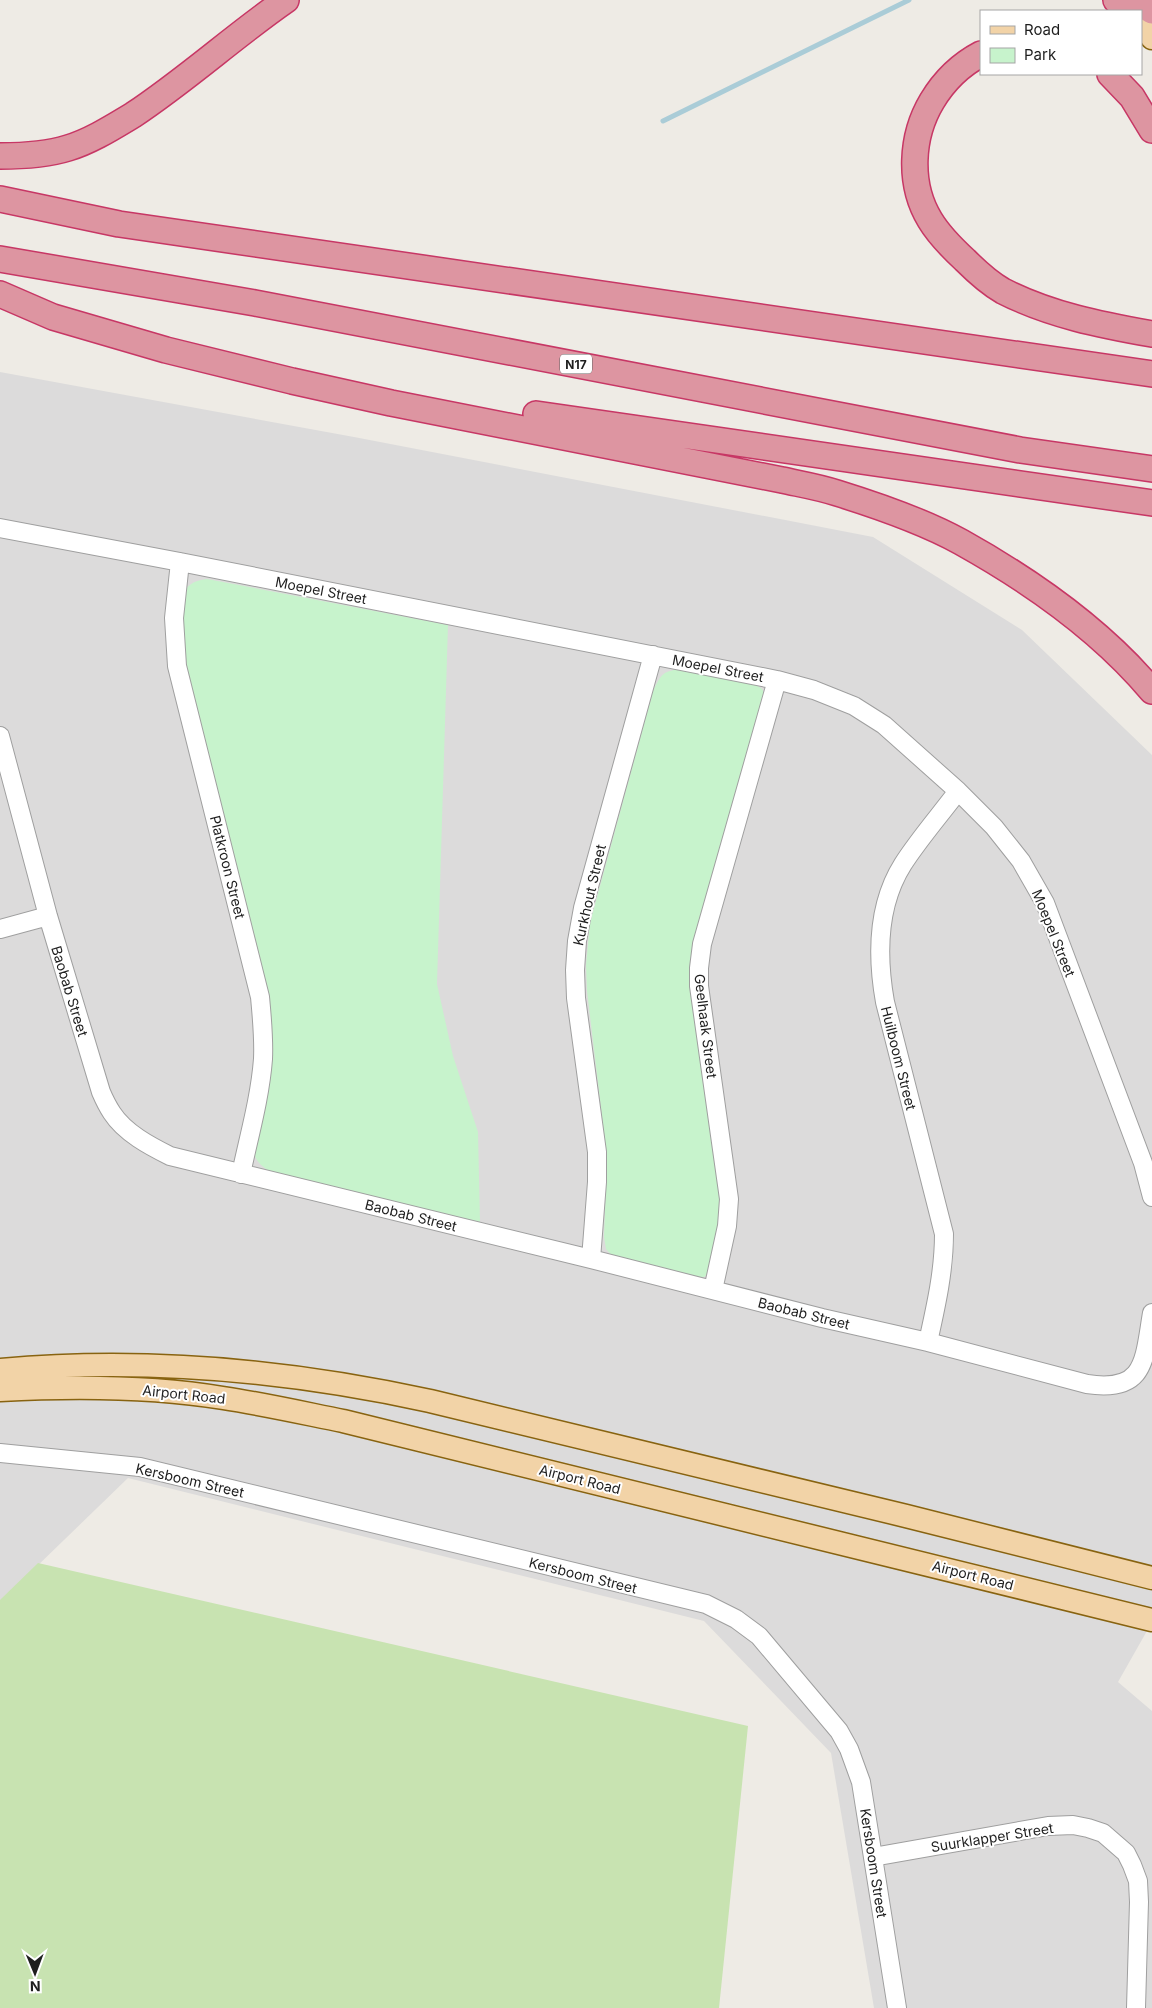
<svg xmlns="http://www.w3.org/2000/svg" width="1152" height="2008" font-family="Inter,sans-serif">
	<style>
		.residential { fill: #dcdbdb }
		.grass { fill: #c8e3b1 }
		.park { fill: #c7f3cc }
		.lines { fill: none; stroke-linecap: round; stroke-linejoin: round }
		.stream { stroke: #aaccd7; stroke-width: 5 }
		.minor-casing { stroke: #9f9f9f; stroke-width: 20 }
		.major-casing { stroke: #886310; stroke-width: 25 }
		.highway-casing { stroke: #c73765; stroke-width: 28 }
		.minor { stroke: #fff; stroke-width: 18 }
		.major { stroke: #f2d3a7; stroke-width: 22 }
		.highway { stroke: #dd95a1; stroke-width: 25 }
		.labels { text-anchor: middle; dominant-baseline: central; stroke-width: 4; stroke-linejoin: round; paint-order: stroke }
		.shield { fill: #fff; stroke: #626262; stroke-width: 1 }
		.shield-label { font-size: 12px; font-weight: bold; fill: #1e1e1e }
		.street-label { font-size: 14px; fill: #1e1e1e; stroke: #fff }
	</style>
	<rect width="100%" height="100%" fill="#eeebe5"/>
	<path class="residential" d="M0,372l354,65 519,100 149,93 130,125v867l-34,60 34,29v297h-278l-43,-255 -127,-132 -576,-143 -128,124z"/>
	<path class="grass" d="M38,1563l710,163 -29,282h-719v-408z"/>
	<path class="park" d="M207,579l241,46 -11,359 16,72 25,76 2,90 -208,-49c-11,-7 -18,-12 -19,-26 0,-17 13,-49 16,-67 8,-42 0,-81 -9,-122l-76,-294c-2,-16 -6,-62 2,-75 5,-7 13,-9 21,-10z
		M681,669l71,13 10,7 5,9 -71,247 27,238 -2,37 -10,51 -7,6h-11l-80,-20 -7,-8 -2,-12 3,-79 -20,-167 -1,-26 4,-42 63,-232c8,-16 9,-20 28,-22z"/>
	<g class="lines">
		<path class="stream" d="M663,121l246,-121"/>
		<g class="minor-casing">
			<path id="minor" d="M0,528l180,34 597,118 37,10 40,16 30,19 74,66 36,36 27,34 24,42 98,260 9,34
				M180,562l-6,56 3,48 83,331c2,21 4,41 3,62 -3,39 -14,77 -22,115
				M0,736l48,180 53,176c3,7 7,15 11,21 13,20 38,33 58,43l421,103 231,59 106,24 159,42c59,9 57,-24 65,-71
				M0,929l48,-13
				M591,1259l6,-77v-30l-21,-154 -1,-28 2,-29 6,-33 70,-253
				M713,1290l14,-64 2,-27 -30,-213v-18l3,-24 75,-264
				M928,1342c8,-36 16,-71 16,-108l-59,-232c-8,-45 -8,-97 18,-138 16,-25 37,-49 55,-73
				M0,1453l140,14 566,137 30,15 23,17 80,95 10,18 12,33 36,226
				M873,1857l175,-31 25,-1 15,3 15,5 23,20 6,12 6,16 1,21 -3,106"/>
		</g>
		<g class="major-casing">
			<path id="major" d="M1141,0l11,38
				M0,1370c145,-13 288,0 430,31l476,115 246,62
				M0,1390c74,-4 150,-4 223,8 40,6 80,15 120,23l809,199"/>
		</g>
		<g class="highway-casing">
			<path id="highway" d="M1116,0l27,5 9,6
				M981,54c-21,11 -37,27 -49,47 -21,35 -24,83 -2,119 9,15 22,28 35,40 11,11 24,23 38,31 47,24 98,34 149,43
				M1110,74l22,23 20,33
				M0,156c23,0 46,-1 68,-8 23,-7 45,-21 65,-33 53,-35 101,-79 153,-115
				M0,199l119,25 1033,150
				M0,259l255,44 765,147 132,19
				M0,294l53,23 113,33 126,31 99,22 391,77c18,4 37,7 55,13 42,13 86,28 124,49 70,39 139,87 191,149
				M536,414l616,89"/>
		</g>
		<use href="#minor" class="minor"/>
		<use href="#major" class="major"/>
		<use href="#highway" class="highway"/>
	</g>
	<g class="labels">
		<rect class="shield" x="560" y="354.5" width="32" height="19" rx="4"/>
		<g class="shield-label">
			<text x="576" y="364">N17</text>
		</g>
		<g class="street-label">
			<text transform="translate(321 590) rotate(11)">Moepel Street</text>
			<text transform="translate(718 668) rotate(11)">Moepel Street</text>
			<text transform="translate(228 867) rotate(76)">Platkroon Street</text>
			<text transform="translate(589 895) rotate(-77)">Kurkhout Street</text>
			<text transform="translate(1054 933) rotate(68)">Moepel Street</text>
			<text transform="translate(70 991) rotate(73)">Baobab Street</text>
			<text transform="translate(706 1026) rotate(83)">Geelhaak Street</text>
			<text transform="translate(899 1058) rotate(76)">Huilboom Street</text>
			<text transform="translate(411 1215) rotate(14)">Baobab Street</text>
			<text transform="translate(804 1313) rotate(14)">Baobab Street</text>
			<text transform="translate(184 1394) rotate(6)">Airport Road</text>
			<text transform="translate(580 1479) rotate(14)">Airport Road</text>
			<text transform="translate(190 1480) rotate(13)">Kersboom Street</text>
			<text transform="translate(583 1575) rotate(14)">Kersboom Street</text>
			<text transform="translate(973 1575) rotate(14)">Airport Road</text>
			<text transform="translate(992 1837) rotate(-9)">Suurklapper Street</text>
			<text transform="translate(874 1863) rotate(81)">Kersboom Street</text>
		</g>
	</g>
	<rect x="980" y="10" width="162" height="65" fill="#ffffff" stroke="#a5a5a5"/>
	<rect x="990" y="26" width="25" height="8" fill="#f2d3a7" stroke="#a5a5a5"/>
	<text x="1024" y="35" font-size="15" fill="#1e1e1e">Road</text>
	<rect x="990" y="48" width="25" height="15" fill="#c7f3cc" stroke="#a5a5a5"/>
	<text x="1024" y="60" font-size="15" fill="#1e1e1e">Park</text>
	<g transform="translate(35 1973) rotate(179)" stroke="#ffffff" stroke-width="4" paint-order="stroke">
	<path d="M0-4L9 19L0 12L-9 19Z" fill="#1e1e1e"/>
	<text y="-8" font-size="14" font-weight="bold" text-anchor="middle" fill="#1e1e1e">N</text>
	</g>
</svg>
